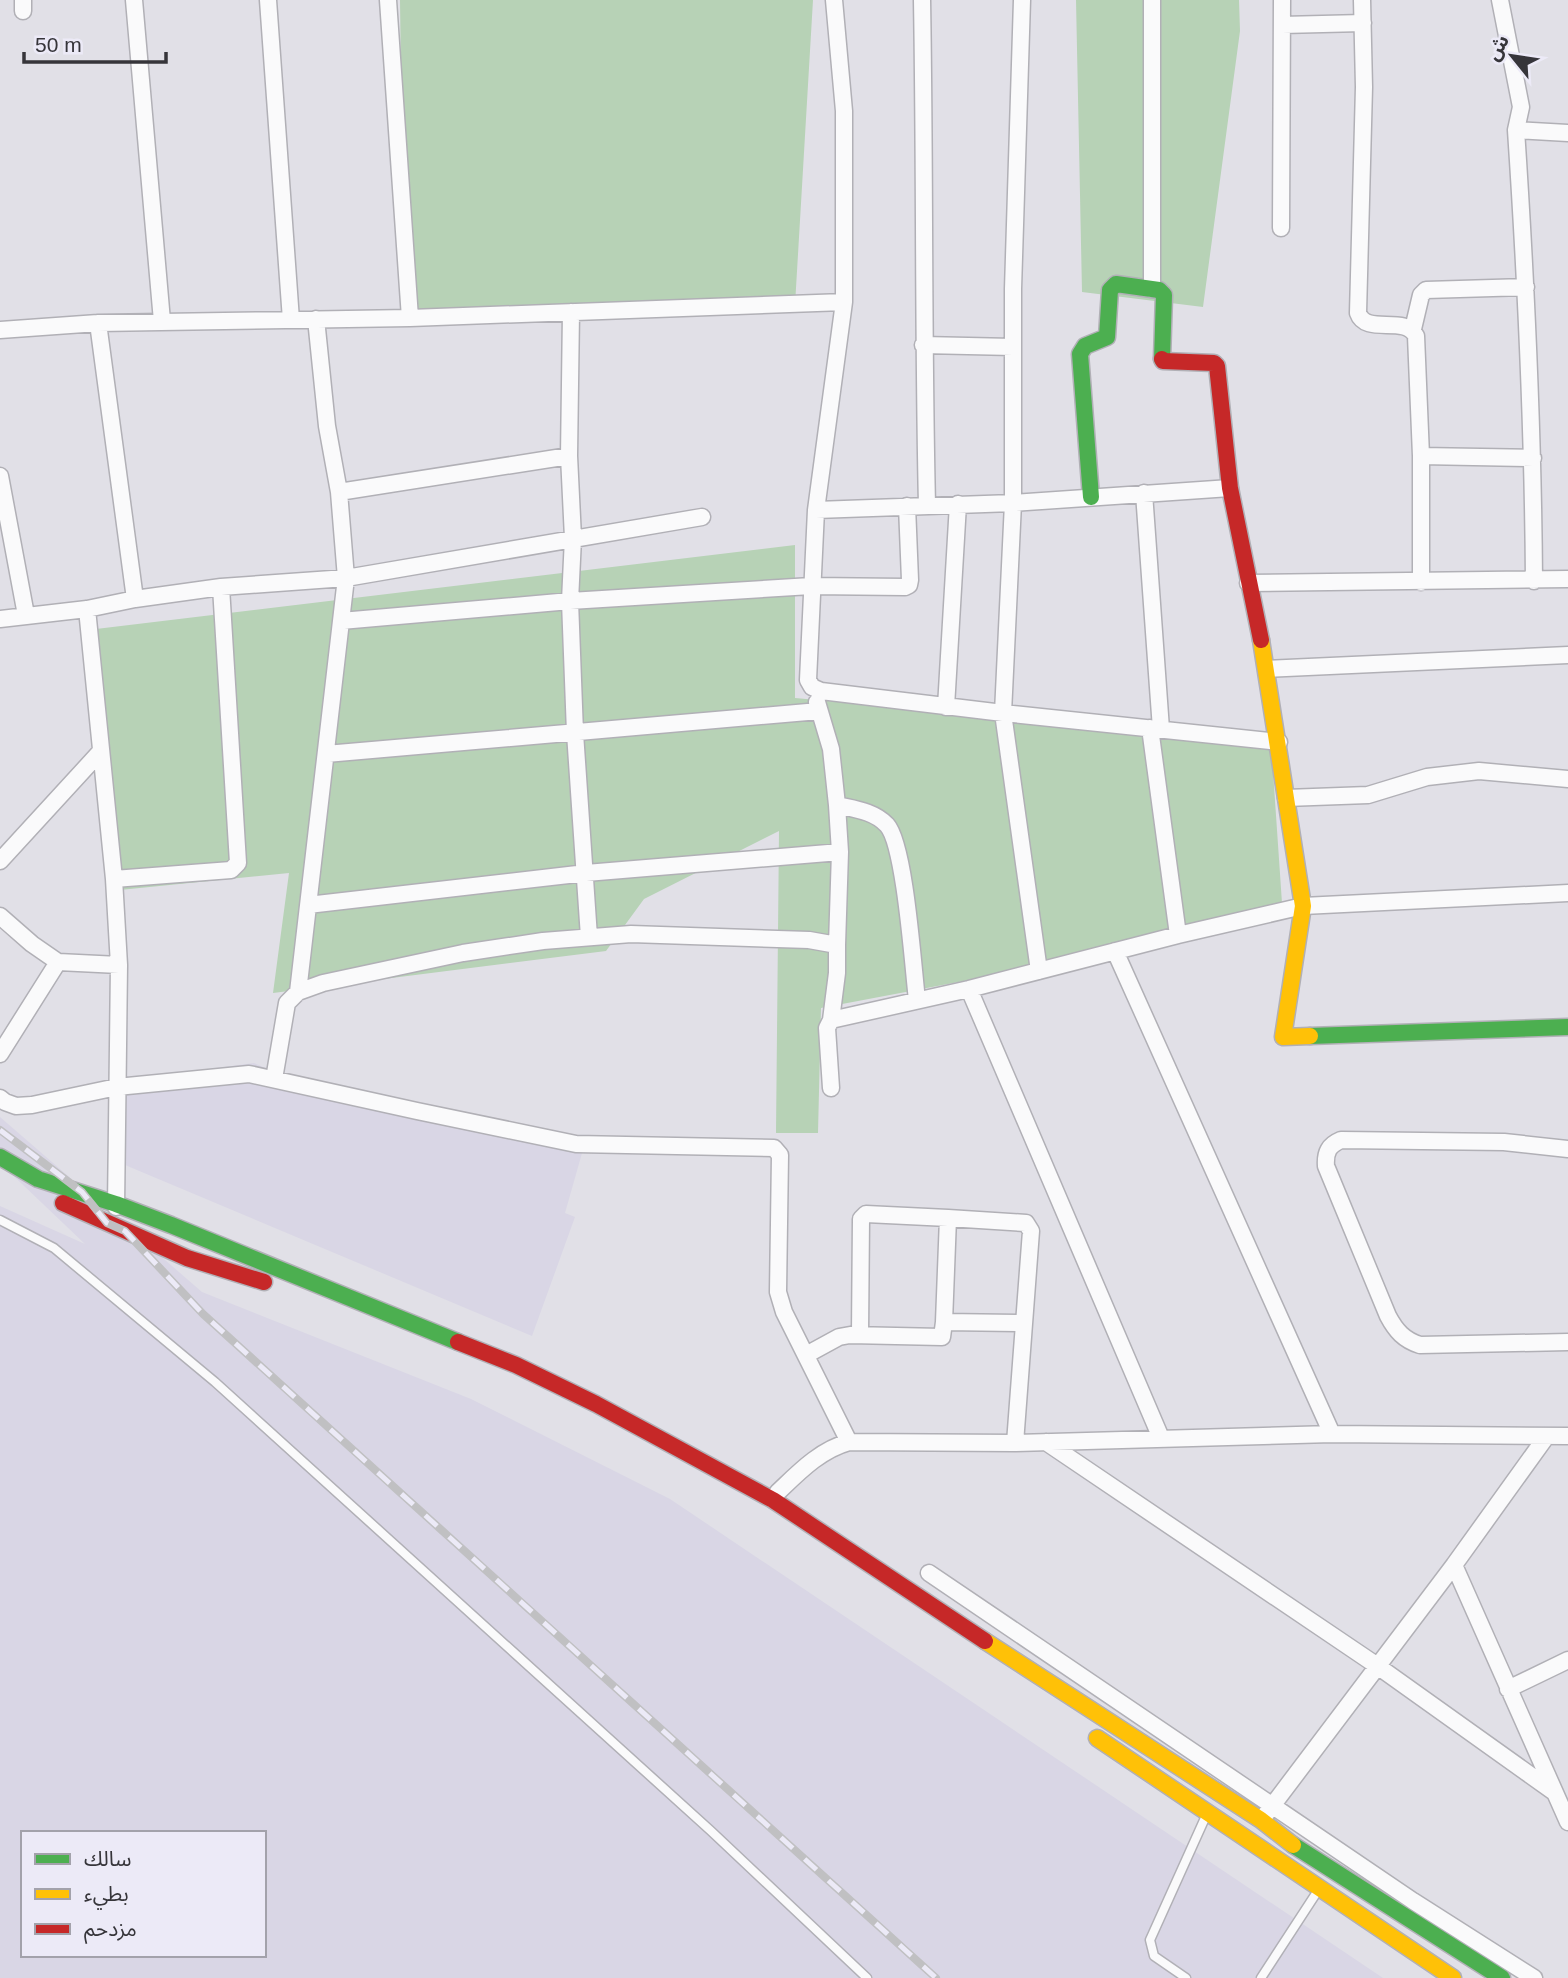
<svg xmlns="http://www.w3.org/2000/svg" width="1568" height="1978" font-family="Arial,'Noto Sans Arabic',sans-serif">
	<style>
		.built { fill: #d9d6e5; fill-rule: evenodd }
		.green { fill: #b7d2b6 }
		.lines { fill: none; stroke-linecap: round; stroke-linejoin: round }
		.lane-casing { stroke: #b1b0b6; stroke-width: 11 }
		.street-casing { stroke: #b1b0b6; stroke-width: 19 }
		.fast-casing { stroke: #b1b0b6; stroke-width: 19 }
		.slow-casing { stroke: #b1b0b6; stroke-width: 19 }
		.jam-casing { stroke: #b1b0b6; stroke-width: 19 }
		.lane { stroke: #fafafb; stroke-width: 8 }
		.street { stroke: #fafafb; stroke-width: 16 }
		.fast { stroke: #4caf50; stroke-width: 16 }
		.slow { stroke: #ffc107; stroke-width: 16 }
		.jam { stroke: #c62828; stroke-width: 16 }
		.rail-casing { stroke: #c0c0c2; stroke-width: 8 }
		.rail { stroke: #eceaf7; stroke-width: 5; stroke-dasharray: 16; stroke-linecap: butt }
	</style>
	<rect width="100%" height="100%" fill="#e1e0e7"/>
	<path class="built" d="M254,1063l18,8 314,68 -21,74 10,4 -43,119 -407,-171 -5,-84z
		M0,1117l202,175 269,107 199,100 713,479h-1383v-772l85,38 -85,-81zM23,1833h241v122h-241z"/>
	<path class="green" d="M400,0h413l-18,305 -391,6z
		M1076,0h163l1,31 -37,276 -121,-15z
		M795,545v153l476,44 11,161 -313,77 -148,28 -3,125h-42l3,-302 -135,68 -38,52 -333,42 16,-120 -179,18 -14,-262z"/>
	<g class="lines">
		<g class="lane-casing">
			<path id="lane" d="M0,1220l54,28 161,134 496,449 156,147
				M1186,1978l-32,-22 -4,-16 55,-122
				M1261,1978l56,-86"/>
		</g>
		<g class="street-casing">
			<path id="street" d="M23,0v11
				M134,0l28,321
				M268,0l23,320
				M388,0l22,318
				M834,0l10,111v191l-28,208 -8,170 4,7 9,4 182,22 276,29
				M922,0c3,168 1,337 5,505
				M1022,0l-9,289v214l-10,210 36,258
				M1152,0v289
				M1362,0l2,87 -6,226c8,23 47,1 58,23l5,120v126
				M1500,0l21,107 -5,23c10,150 17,300 18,451
				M1282,25l81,-2
				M1516,130l52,3
				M1281,228l1,-228
				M98,323l37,276
				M1413,329l8,-34 5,-5 100,-3
				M0,330l98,-7 312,-5 434,-16
				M923,345l90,2
				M569,456l4,82 -3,63 5,132 14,204
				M1421,456l112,2
				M0,476l26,139
				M339,492l230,-36 2,-144
				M1144,493l17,236
				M816,510l197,-7 217,-15
				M1248,583l320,-4
				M87,609l27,270 5,86 -3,242
				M0,619l87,-10 48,-10 86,-12 125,-9 356,-61
				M341,621l229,-20 241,-15 94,1 4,-2 1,-5 -3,-74
				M1267,669l301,-14
				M817,702l14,47 6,56 3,47 -3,93
				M946,707l12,-203
				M1150,728l28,207
				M326,754l493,-43
				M1286,798l82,-3 59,-18 52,-6 89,8
				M837,805c17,4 37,6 50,20 18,20 26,142 30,175
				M0,861l101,-110
				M114,879l117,-9 7,-7 -17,-276
				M308,905l278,-32 254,-21
				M0,916l32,28 26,18 61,3
				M1115,951l217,483
				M969,989l192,449
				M298,992l48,-414 -7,-86 -12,-66 -11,-107
				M0,1054l58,-92
				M274,1079l13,-76 11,-11 25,-9 140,-30 80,-12 88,-7 178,6 28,5v28l-6,47
				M831,1088l-4,-60 4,-8 138,-31 209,-54 125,-29 265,-13
				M0,1098l5,4 11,4 16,-1 85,-18 132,-13 168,37 159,33 198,4 6,7 -2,137 6,20 65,130
				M1568,1149l-64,-7 -163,-2c-12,5 -16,12 -15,26l62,150c8,15 16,24 32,29l148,-3
				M948,1218l78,5 5,8 -16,212
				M944,1322l79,1
				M806,1355l33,-18 11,-2 92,2 2,-15 4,-104 -82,-4 -5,5 -1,115
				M1046,1442l330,223 178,127
				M773,1500l5,-8c21,-20 42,-42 71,-50l166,1 317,-9 236,2
				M1454,1565l114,257
				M929,1573l484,328 121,77
				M1508,1689l60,-29
				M1266,1814l188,-249 92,-128"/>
		</g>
		<g class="fast-casing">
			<path id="fast" d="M1091,497l-11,-143 5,-8 22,-9 3,-47 6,-6 43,6 5,5 -2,64
				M1310,1036l258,-9
				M0,1157l38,22 78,25 55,21 287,117
				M1293,1845l209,133"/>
		</g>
		<g class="slow-casing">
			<path id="slow" d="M1261,640l42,266 -20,131 27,-1
				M985,1641l276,179 32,25
				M1097,1738l356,240"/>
		</g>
		<g class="jam-casing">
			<path id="jam" d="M1162,359l1,2 51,2 3,3 13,122 31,152
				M63,1203l124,55 77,24
				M458,1342l58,23 80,39 177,96 212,141"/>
		</g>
		<use href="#lane" class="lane"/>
		<use href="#street" class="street"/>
		<use href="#fast" class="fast"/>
		<use href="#slow" class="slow"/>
		<use href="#jam" class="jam"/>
		<g class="rail-casing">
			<path id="rail" d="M0,1130l82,62 25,31 18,8 78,83 733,664"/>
		</g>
		<use href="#rail" class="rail"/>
	</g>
	<rect x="21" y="1831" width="245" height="126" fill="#eceaf7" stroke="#a3a2ab" stroke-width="2"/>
	<rect x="35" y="1854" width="35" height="10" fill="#4caf50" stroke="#a3a2ab" stroke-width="2"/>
	<text x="84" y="1866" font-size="21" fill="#36353a">سالك</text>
	<rect x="35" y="1889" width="35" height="10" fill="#ffc107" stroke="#a3a2ab" stroke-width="2"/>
	<text x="84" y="1901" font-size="21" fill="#36353a">بطيء</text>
	<rect x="35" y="1924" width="35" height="10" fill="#c62828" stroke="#a3a2ab" stroke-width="2"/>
	<text x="84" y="1936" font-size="21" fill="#36353a">مزدحم</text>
	<g transform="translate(1512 56) rotate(300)" stroke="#eceaf7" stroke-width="5" paint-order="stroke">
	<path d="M0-5L12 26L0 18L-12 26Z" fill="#36353a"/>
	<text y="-10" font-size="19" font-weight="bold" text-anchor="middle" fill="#36353a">ش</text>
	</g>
	<path d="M24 52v10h142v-10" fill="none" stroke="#36353a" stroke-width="3.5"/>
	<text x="35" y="52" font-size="21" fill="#36353a" stroke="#eceaf7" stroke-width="5" paint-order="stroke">50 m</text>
</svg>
